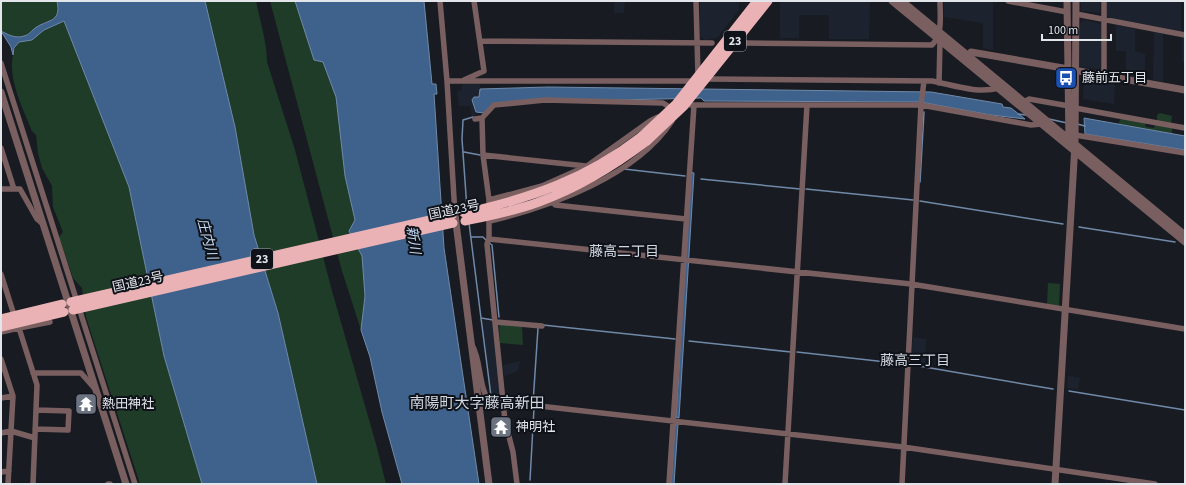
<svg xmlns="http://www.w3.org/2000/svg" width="1186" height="485" font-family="'Source Sans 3','Noto Sans JP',sans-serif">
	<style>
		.built { fill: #1c232f }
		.green { fill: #1e3c27 }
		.water { fill: #3f628d; stroke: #7089a9 }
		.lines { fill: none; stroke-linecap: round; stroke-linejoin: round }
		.stream { stroke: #7089a9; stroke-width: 1.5 }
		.minor { stroke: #7a5f60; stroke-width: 5.5 }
		.tertiary { stroke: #7a5f60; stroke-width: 7 }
		.trunk { stroke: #ebb2b6; stroke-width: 9 }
		.trunk-bridge { stroke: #ebb2b6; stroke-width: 9 }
		.labels { text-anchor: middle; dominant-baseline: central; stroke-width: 4; stroke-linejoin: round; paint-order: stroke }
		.shield { fill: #0f1319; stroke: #a3a6ab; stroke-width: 1 }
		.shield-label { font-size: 12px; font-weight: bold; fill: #e2e5ea }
		.poi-label { font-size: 13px; fill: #e2e5ea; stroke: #0f1319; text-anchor: start }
		.street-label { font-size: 13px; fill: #e2e5ea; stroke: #0f1319 }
		.water-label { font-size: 14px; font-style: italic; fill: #c2d8f3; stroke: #0f1319 }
		.neighbourhood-label { font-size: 14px; fill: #d2d8e1; stroke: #0f1319 }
		.quarter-label { font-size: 15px; fill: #d2d8e1; stroke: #0f1319 }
	</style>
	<rect width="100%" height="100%" fill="#181c22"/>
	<path class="built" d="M614,1h11l-1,12h-10z
		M700,1h39v9l-21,27 -13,3 -5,-4z
		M780,1h90l-1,38h-40v-24h-30v23h-19z
		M944,1l49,1v48l-10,-2v-25l-39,-6z
		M1081,1h19v12l-19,-2z
		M1106,1h75v30l-73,-14 -2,-3z
		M1085,20l16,4v46l-22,-4 1,-43z
		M1116,25l19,4v22l10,3v25l-19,-4v-24h-10z
		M1154,32l9,2v48l-10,-2z
		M1182,37l3,1v24h-3z
		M1084,76l31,6 -1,22 -31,-5z
		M470,83h10v6l-1,9 -3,-1 -2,5 2,13 -4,2 -2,-11h-11l-2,-14 5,-3v-4z
		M482,320l12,1 8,78h-8l-2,-3z
		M913,337l13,2 -1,26 -14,-2z
		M520,361l-2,10 -14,5 -1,-11z
		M1068,376l12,2 -2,11 -11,-1z"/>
	<path class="green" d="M1,1h56l1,12c-5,8 -11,9 -18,12 -5,3 -8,8 -12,10 -9,5 -20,1 -27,-4z
		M205,1h51c4,20 11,41 11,61l28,88 37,141 44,153 10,40h-69l-39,-171 -24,-78 -20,-108z
		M270,1h25l28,61 13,35 9,79 10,44 -6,11 13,25 3,40 -4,34 -19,-59z
		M64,21l65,166 35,169 38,128h-62l-54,-167 -4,-29 -9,-10 -14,-41 4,-5 -10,-25 -1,-21 -10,-18 -4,-15 -2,-18 -4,-4c-10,-25 -31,-65 -13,-89l13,-2 12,-10z
		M1160,113l12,3 -1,7 -14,-2v-6z
		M1121,118l24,5 1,4 8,1 1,-3 17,3v6l-54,-9z
		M1048,283l12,1 -1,22 -12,-2z
		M499,324l23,2 1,19 -23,-2z"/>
	<path class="water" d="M57,1h148l30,126 19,108 24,78 39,171h-115l-38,-128 -35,-169 -65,-166 -20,9 -12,10 -13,2 -5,6 -1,7 -2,-8 -10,-16c6,3 14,8 23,5 5,-1 6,-4 10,-7 12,-10 28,-5 23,-28z
		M295,1h129l8,83h4l1,10h-3l10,154 35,236h-77l-20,-72 -12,-55 -9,-27 4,-34 -3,-40 -13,-25 6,-11 -10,-44 -9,-79 -13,-35 -9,-2z
		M548,87l383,5 71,12 1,3 8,1 14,11 -34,-4 -71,-13 -216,-1 -3,-3 -207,5 -10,10 -8,-1 -4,-12 2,-3h5l1,-8z
		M1084,118l101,18v14l-100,-16z
		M690,172l4,1 -15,245 -3,-1z
		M675,424h3l-4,60h-3z"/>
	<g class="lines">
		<path class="stream" d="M1018,114l8,1
			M1049,119l18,4
			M1077,124l8,2
			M464,152l16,3
			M624,169l61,7
			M701,179l99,10
			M920,182l4,-70
			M806,189l107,11
			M920,201l143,23
			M467,209l-5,-70 1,-19 10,-3
			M469,223l12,95 12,2
			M1079,227l96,15
			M472,237h11l3,3
			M489,243l3,2 7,72
			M481,318l10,78 5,4
			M543,325l132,14
			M689,341l102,11
			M797,352l107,12
			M913,365l140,24
			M1069,391l116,19
			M533,403l5,-75
			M530,480l4,-72
			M529,484h3"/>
		<path class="minor" d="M440,1l7,80 8,134
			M696,1l2,75
			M1008,1l59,11
			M1104,1v74
			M1076,14l109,21
			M481,41l231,2
			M745,43l187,2c11,-11 8,-29 8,-44
			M1,63l134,421
			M706,79l226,2c21,4 45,13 67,7
			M464,80l20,-9 -10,-70
			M447,81h248
			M939,83l1,-42
			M1024,102l5,-3 40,7
			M690,105h231l110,20 11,-1
			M1075,108l110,20
			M658,117l-8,4 -63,45 -45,20 -53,14v39l422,45 274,45
			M482,118l1,37 6,45
			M475,119l7,-1 12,-13 51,-5 118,3 8,5
			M1075,135l110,18
			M1,148l13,41
			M483,155l103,11
			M1,189h19l17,30 6,5
			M554,202l1,3 131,14
			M490,221c62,-15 146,-45 182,-100
			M489,239l-2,5 18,177 8,31 4,32
			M1,274l14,44
			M496,322l46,4
			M18,326l1,2 31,-6
			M1,332l18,-4 18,57 -4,99
			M472,345c10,17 6,45 19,58l13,-1 399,45 252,37
			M1,359l12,37 -5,88
			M33,373h48l15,17
			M1,398l12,-2
			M35,429l33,1 1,-19 -33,-1
			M1,433l10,-2 24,7
			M1,472l8,-1
			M108,484h2
			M669,484l25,-379
			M785,484l22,-379
			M902,484l19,-379 3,-24"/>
		<path class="tertiary" d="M892,1l293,241
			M902,1l283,234
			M1067,1l2,141
			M966,58l5,-6 92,16
			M1079,71l106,19
			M1,92l125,392
			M455,215l34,269
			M1055,484l20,-340 1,-143"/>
		<path class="trunk" d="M642,136l34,-32 81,-103
			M647,141l37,-35 84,-105"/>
		<path class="trunk-bridge" d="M464,213c68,-15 122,-34 178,-77
			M465,221c24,-5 50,-10 74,-19 39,-14 75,-36 108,-61
			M71,302l381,-87
			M73,310l380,-87
			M1,319l61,-15
			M1,327l63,-15"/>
	</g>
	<defs>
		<g id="bus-square" transform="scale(1.15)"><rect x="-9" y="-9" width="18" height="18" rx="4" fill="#1a4fb4" stroke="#0f1319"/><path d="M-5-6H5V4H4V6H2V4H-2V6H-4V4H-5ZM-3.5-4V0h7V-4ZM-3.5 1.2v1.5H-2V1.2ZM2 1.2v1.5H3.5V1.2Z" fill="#fff"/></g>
		<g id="temple-square" transform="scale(1.15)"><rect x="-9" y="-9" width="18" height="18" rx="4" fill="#6b7280" stroke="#0f1319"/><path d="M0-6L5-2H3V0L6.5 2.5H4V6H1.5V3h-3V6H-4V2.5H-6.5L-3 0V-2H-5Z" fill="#fff"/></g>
	</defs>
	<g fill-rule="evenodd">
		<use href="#bus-square" x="1066" y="78"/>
		<use href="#temple-square" x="86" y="404"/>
		<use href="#temple-square" x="501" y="427"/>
	</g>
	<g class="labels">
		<g class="shield">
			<rect x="724" y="31" width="22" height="20" rx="3"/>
			<rect x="251" y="249" width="22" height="20" rx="3"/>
		</g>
		<g class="shield-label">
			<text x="735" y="41">23</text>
			<text x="262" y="259">23</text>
		</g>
		<g class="poi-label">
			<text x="1082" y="78">藤前五丁目</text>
			<text x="102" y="404">熱田神社</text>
			<text x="516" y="427">神明社</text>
		</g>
		<g class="street-label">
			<text transform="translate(454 210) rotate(-12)">国道23号</text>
			<text transform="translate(138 282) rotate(-13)">国道23号</text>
		</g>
		<g class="water-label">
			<text transform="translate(207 239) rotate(75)">庄内川</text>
			<text transform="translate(413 240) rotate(82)">新川</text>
		</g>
		<g class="neighbourhood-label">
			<text x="624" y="252">藤高二丁目</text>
			<text x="915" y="361">藤高三丁目</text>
		</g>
		<g class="quarter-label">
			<text x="477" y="403">南陽町大字藤高新田</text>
		</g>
	</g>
	<rect width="1186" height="485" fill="none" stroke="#e2e5ea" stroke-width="4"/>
	<path d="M1042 34v6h69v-6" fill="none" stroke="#e2e5ea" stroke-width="2"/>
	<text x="1048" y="34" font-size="12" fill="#e2e5ea" stroke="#0f1319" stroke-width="3" paint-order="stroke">100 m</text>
</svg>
